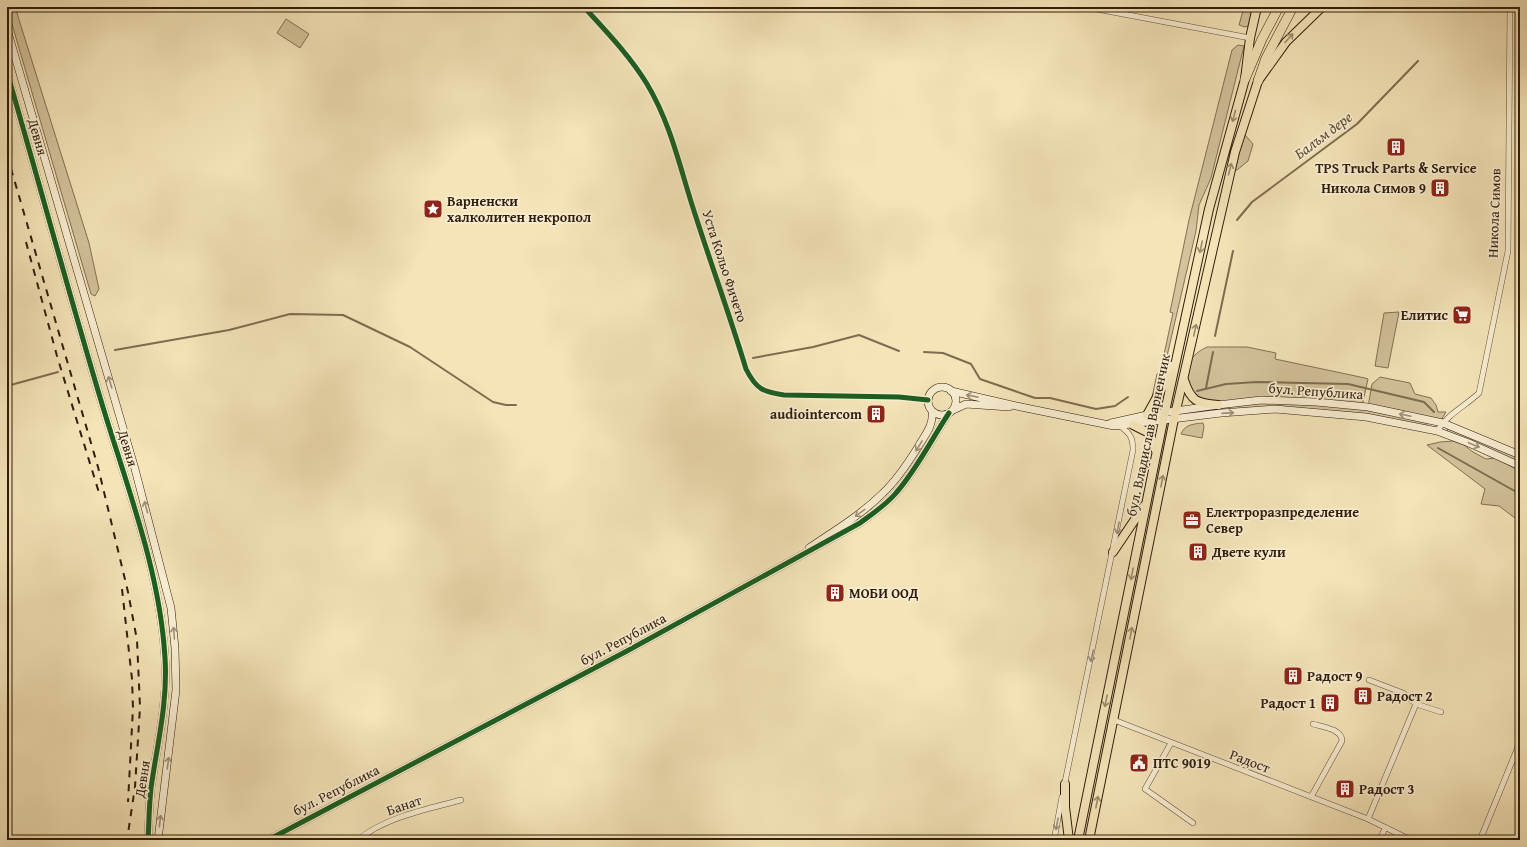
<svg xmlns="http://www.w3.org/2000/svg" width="1527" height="847" font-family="'Gentium Book Plus',serif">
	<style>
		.green { fill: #d3c29b; stroke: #827054 }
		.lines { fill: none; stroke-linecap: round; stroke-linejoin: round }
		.stream { stroke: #7d6c50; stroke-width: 2 }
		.street-casing { stroke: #614f37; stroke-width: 6 }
		.secondary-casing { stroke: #301d0c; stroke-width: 8 }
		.primary-casing { stroke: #301d0c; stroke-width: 10 }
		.highway-casing { stroke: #301d0c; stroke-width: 10 }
		.street { stroke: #f8edd1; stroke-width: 5 }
		.secondary { stroke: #f8edd1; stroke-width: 7 }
		.primary { stroke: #f4e4b8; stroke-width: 8 }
		.highway { stroke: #f4e4b8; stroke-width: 9 }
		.rail { stroke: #301d0c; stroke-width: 2; stroke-dasharray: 7 7; stroke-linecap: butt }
		.cycleway-casing { stroke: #f8edd1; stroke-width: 8 }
		.cycleway { stroke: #1b5e20; stroke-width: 5 }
		.oneway { stroke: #9c8a6b }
		.oneway2 { stroke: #9e8f78 }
		.labels { text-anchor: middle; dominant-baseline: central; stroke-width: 3.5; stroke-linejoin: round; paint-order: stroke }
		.street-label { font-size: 14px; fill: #301d0c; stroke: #f8edd1 }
		.poi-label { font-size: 14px; font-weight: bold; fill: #301d0c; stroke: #f8edd1; text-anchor: start }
		.water-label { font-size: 15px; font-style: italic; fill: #5d4b34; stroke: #f8edd1 }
	</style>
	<rect width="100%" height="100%" fill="#f4e4b8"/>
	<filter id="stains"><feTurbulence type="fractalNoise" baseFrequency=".005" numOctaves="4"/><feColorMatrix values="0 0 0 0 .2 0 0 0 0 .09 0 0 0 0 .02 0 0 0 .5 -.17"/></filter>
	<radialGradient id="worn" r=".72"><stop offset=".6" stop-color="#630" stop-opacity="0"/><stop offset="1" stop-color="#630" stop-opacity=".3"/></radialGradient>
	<path class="green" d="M7,7h8l74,236 10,46 -4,7 -4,-2z
		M1244,7h9l-5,19 -3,1 -6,-2z
		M286,19l23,15 -9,14 -23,-15z
		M1238,45l6,1 -33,132 -12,27 -3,26 -35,151 -9,15 5,-23 3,-1 13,-60 -3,-1 19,-92 43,-170z
		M1245,135l8,9 -5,17 -11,9h-2l8,-32z
		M1399,312l-11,56 -13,-2 9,-53z
		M1207,347h40l29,6 -1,6 90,19 3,1 -6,27 6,1 4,-23 8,-7 30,6 5,11 16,4 5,7 2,7h8l-6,10 -12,-2 -2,9 -60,-12 -91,-8 -86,8v-8l27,-4 -28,-11c-1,-24 -5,-35 19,-47z
		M1203,423l1,4 -2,11 -21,-4c4,-10 13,-10 22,-11z
		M1449,425l71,30v11l-74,-31z
		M1453,441l11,4 9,7 13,7 9,-1 25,13v46l-3,-1 -2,2 -16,-12 -18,-2 4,-15 -58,-44 13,-3z"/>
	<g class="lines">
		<path class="stream" d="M1237,220l15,-18 105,-78 61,-63
			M1215,336l18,-85
			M115,350l114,-20 61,-16 53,1 67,32 83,55 13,3h10
			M924,352l19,1 28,11 9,15 55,19h15l46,11 19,-3 13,-9
			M753,358l60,-11 46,-12 40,16
			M7,386l51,-14
			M1206,388l7,-36
			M1197,391l29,-7 31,-2 91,2 76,18 10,10
			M1438,448l82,46"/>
		<g class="street-casing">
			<path id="street" d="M584,7c22,24 46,49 63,77 24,40 33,84 47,127 17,53 36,105 52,158 10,20 17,23 38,26l115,2 29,3
				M1086,7l164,31
				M1437,431c12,-18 27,-24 42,-38l29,-142 2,-244
				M1369,680l34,13 13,11 25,8
				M1114,720l254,99 43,21
				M1171,743l-26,46 48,34
				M1064,787l69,-337c0,-12 -3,-17 -13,-24
				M1311,797l31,-56c0,-12 -19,-14 -29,-17
				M1368,819l48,-115
				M358,840c27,-23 70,-31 103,-40
				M1054,840l8,-43
				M1380,840l5,-12
				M1480,840l40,-98"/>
		</g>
		<g class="secondary-casing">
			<path id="secondary" d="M7,29l128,440 36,139 4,40 1,42 -18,150
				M7,72c32,110 62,222 95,332 25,83 58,167 63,254 3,44 -8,87 -14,130 -2,18 -2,35 -3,52
				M928 401a14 14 0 1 1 28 0a14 14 0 1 1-28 0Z
				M951,391l70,16 93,19 107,-13 54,-4 91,8 71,14 32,12 51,23
				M953,410l13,-6 43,3
				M1111,423l36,-8 71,-10 43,-5 55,2 52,5 75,16 77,32
				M809,548c25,-17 52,-33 74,-55 14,-13 25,-30 35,-46 7,-12 16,-22 14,-36
				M268,840l359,-189 233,-128c12,-9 26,-18 36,-30 21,-24 35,-53 53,-80"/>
		</g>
		<g class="primary-casing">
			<path id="primary" d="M1184,380c7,22 13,23 34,25
				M1147,415l14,-25 11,-24
				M1133,425l16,8 7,18
				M1113,552l31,-46
				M1065,784v23l4,33
				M1078,840l85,-419 46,-212 36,-130 5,-41 7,-31
				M1089,840l85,-421 61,-267 23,-71 28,-39 36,-35"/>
		</g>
		<g class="highway-casing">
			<path id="highway" d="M1245,79l17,-40 17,-32
				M1258,81l8,-23 27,-51"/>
		</g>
		<use href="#street" class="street"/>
		<use href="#secondary" class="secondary"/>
		<use href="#primary" class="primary"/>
		<use href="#highway" class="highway"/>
		<path class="rail" d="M7,155l91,312 30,125 9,48 3,67 -5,80 -8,53
			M26,242l31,114 43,140
			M122,589l10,90 1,29 -5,94"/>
		<g class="cycleway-casing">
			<path id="cycleway" d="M584,7c22,24 46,49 63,77 24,40 33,84 47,127 17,53 36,105 52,158 10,20 17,23 38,26l115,2 29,3
				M7,72c32,110 62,222 95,332 25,83 58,167 63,254 3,44 -8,87 -14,130 -2,18 -2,35 -3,52
				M268,840l359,-189 233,-128c12,-9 26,-18 36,-30 21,-24 35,-53 53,-80"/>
		</g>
		<use href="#cycleway" class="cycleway"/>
	</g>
	<defs><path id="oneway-shaft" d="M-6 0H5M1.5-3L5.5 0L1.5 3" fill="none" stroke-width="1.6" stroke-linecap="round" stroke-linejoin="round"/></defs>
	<g class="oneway">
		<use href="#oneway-shaft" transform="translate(1289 38) rotate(-48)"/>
		<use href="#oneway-shaft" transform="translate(1234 116) rotate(105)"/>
		<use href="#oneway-shaft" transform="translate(1230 169) rotate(-76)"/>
		<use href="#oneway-shaft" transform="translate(1201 247) rotate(102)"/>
		<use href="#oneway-shaft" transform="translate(1195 330) rotate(-78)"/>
		<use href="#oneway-shaft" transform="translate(1162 481) rotate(-79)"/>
		<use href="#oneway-shaft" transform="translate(1132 574) rotate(101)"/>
		<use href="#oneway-shaft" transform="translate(1131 633) rotate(-79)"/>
		<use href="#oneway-shaft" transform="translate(1106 701) rotate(101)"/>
		<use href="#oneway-shaft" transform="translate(1097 802) rotate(-79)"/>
	</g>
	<g class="oneway2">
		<use href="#oneway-shaft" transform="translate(110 382) rotate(-107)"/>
		<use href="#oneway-shaft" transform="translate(972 396) rotate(-169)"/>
		<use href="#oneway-shaft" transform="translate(1228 413) rotate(-4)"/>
		<use href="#oneway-shaft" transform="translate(1405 415) rotate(-168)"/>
		<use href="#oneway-shaft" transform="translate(1474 445) rotate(23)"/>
		<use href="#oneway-shaft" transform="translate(919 446) rotate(122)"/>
		<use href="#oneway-shaft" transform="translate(146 507) rotate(-105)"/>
		<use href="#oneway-shaft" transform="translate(860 513) rotate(144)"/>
		<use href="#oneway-shaft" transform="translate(1118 528) rotate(101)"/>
		<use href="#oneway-shaft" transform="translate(174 633) rotate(-94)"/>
		<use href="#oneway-shaft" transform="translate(1092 656) rotate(102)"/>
		<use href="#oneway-shaft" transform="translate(168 763) rotate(-83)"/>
		<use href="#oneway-shaft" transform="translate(160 821) rotate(-84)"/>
		<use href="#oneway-shaft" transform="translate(1057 824) rotate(101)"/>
	</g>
	<defs>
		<g id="building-square" transform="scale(1)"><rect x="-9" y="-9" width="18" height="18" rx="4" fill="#8f2418" stroke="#f8edd1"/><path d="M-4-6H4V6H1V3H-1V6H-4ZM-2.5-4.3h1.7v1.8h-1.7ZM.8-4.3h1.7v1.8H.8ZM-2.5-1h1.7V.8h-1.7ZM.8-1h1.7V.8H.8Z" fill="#fff"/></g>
		<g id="sight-square" transform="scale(1)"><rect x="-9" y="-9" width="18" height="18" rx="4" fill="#8f2418" stroke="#f8edd1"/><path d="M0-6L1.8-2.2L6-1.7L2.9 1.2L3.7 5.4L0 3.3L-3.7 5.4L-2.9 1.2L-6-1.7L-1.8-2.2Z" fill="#fff"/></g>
		<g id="supermarket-square" transform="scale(1)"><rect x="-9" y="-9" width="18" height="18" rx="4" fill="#8f2418" stroke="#f8edd1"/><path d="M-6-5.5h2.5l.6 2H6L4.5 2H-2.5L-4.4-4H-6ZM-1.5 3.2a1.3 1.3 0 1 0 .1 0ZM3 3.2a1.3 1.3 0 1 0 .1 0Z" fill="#fff"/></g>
		<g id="office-square" transform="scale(1)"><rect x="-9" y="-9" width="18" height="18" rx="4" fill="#8f2418" stroke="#f8edd1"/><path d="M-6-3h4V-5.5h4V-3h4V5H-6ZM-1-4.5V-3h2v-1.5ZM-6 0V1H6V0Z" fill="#fff"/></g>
		<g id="civic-square" transform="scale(1)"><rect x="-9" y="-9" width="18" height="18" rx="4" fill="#8f2418" stroke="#f8edd1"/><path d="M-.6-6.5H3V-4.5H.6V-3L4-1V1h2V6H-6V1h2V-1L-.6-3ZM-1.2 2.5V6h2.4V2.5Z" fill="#fff"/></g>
	</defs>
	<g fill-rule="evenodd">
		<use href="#building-square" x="1396" y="147"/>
		<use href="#building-square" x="1440" y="188"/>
		<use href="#sight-square" x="433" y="209"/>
		<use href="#supermarket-square" x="1462" y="315"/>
		<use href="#building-square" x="876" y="414"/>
		<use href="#office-square" x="1192" y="520"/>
		<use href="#building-square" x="1198" y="552"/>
		<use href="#building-square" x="835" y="593"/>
		<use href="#building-square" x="1293" y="676"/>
		<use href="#building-square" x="1363" y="696"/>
		<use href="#building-square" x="1330" y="703"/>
		<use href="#civic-square" x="1139" y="763"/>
		<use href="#building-square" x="1345" y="789"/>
	</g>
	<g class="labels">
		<g class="street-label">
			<text transform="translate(38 137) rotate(74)">Девня</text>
			<text transform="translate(1494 213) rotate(-88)">Никола Симов</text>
			<text transform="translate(725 266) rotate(72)">Уста Кольо Фичето</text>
			<text transform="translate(1316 391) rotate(4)">бул. Република</text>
			<text transform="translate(1148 435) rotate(-78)">бул. Владислав Варненчик</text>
			<text transform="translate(128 448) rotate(73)">Девня</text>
			<text transform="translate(623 639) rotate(-28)">бул. Република</text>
			<text transform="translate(1250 761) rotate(21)">Радост</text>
			<text transform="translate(142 779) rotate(-81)">Девня</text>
			<text transform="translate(336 790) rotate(-27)">бул. Република</text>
			<text transform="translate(404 805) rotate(-19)">Банат</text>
		</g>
		<g class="poi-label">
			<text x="1396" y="168" text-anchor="middle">TPS Truck Parts &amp; Service</text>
			<text x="1426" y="188" text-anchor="end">Никола Симов 9</text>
			<text x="447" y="201">Варненски<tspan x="447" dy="16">халколитен некропол</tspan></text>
			<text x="1448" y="315" text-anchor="end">Елитис</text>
			<text x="862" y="414" text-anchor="end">audiointercom</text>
			<text x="1206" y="512">Електроразпределение<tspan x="1206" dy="16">Север</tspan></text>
			<text x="1212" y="552">Двете кули</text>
			<text x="849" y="593">МОБИ ООД</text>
			<text x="1307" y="676">Радост 9</text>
			<text x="1377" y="696">Радост 2</text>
			<text x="1316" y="703" text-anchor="end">Радост 1</text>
			<text x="1153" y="763">ПТС 9019</text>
			<text x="1359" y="789">Радост 3</text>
		</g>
		<g class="water-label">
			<text transform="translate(1323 135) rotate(-37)">Балъм дере</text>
		</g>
	</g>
	<rect width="1527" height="847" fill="none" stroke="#f4e4b8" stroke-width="24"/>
	<rect x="8" y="8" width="1511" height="831" fill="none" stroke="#301d0c" stroke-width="2"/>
	<rect x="12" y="12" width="1503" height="823" fill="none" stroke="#301d0c"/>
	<rect width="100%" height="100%" filter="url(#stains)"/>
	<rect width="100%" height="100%" fill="url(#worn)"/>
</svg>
